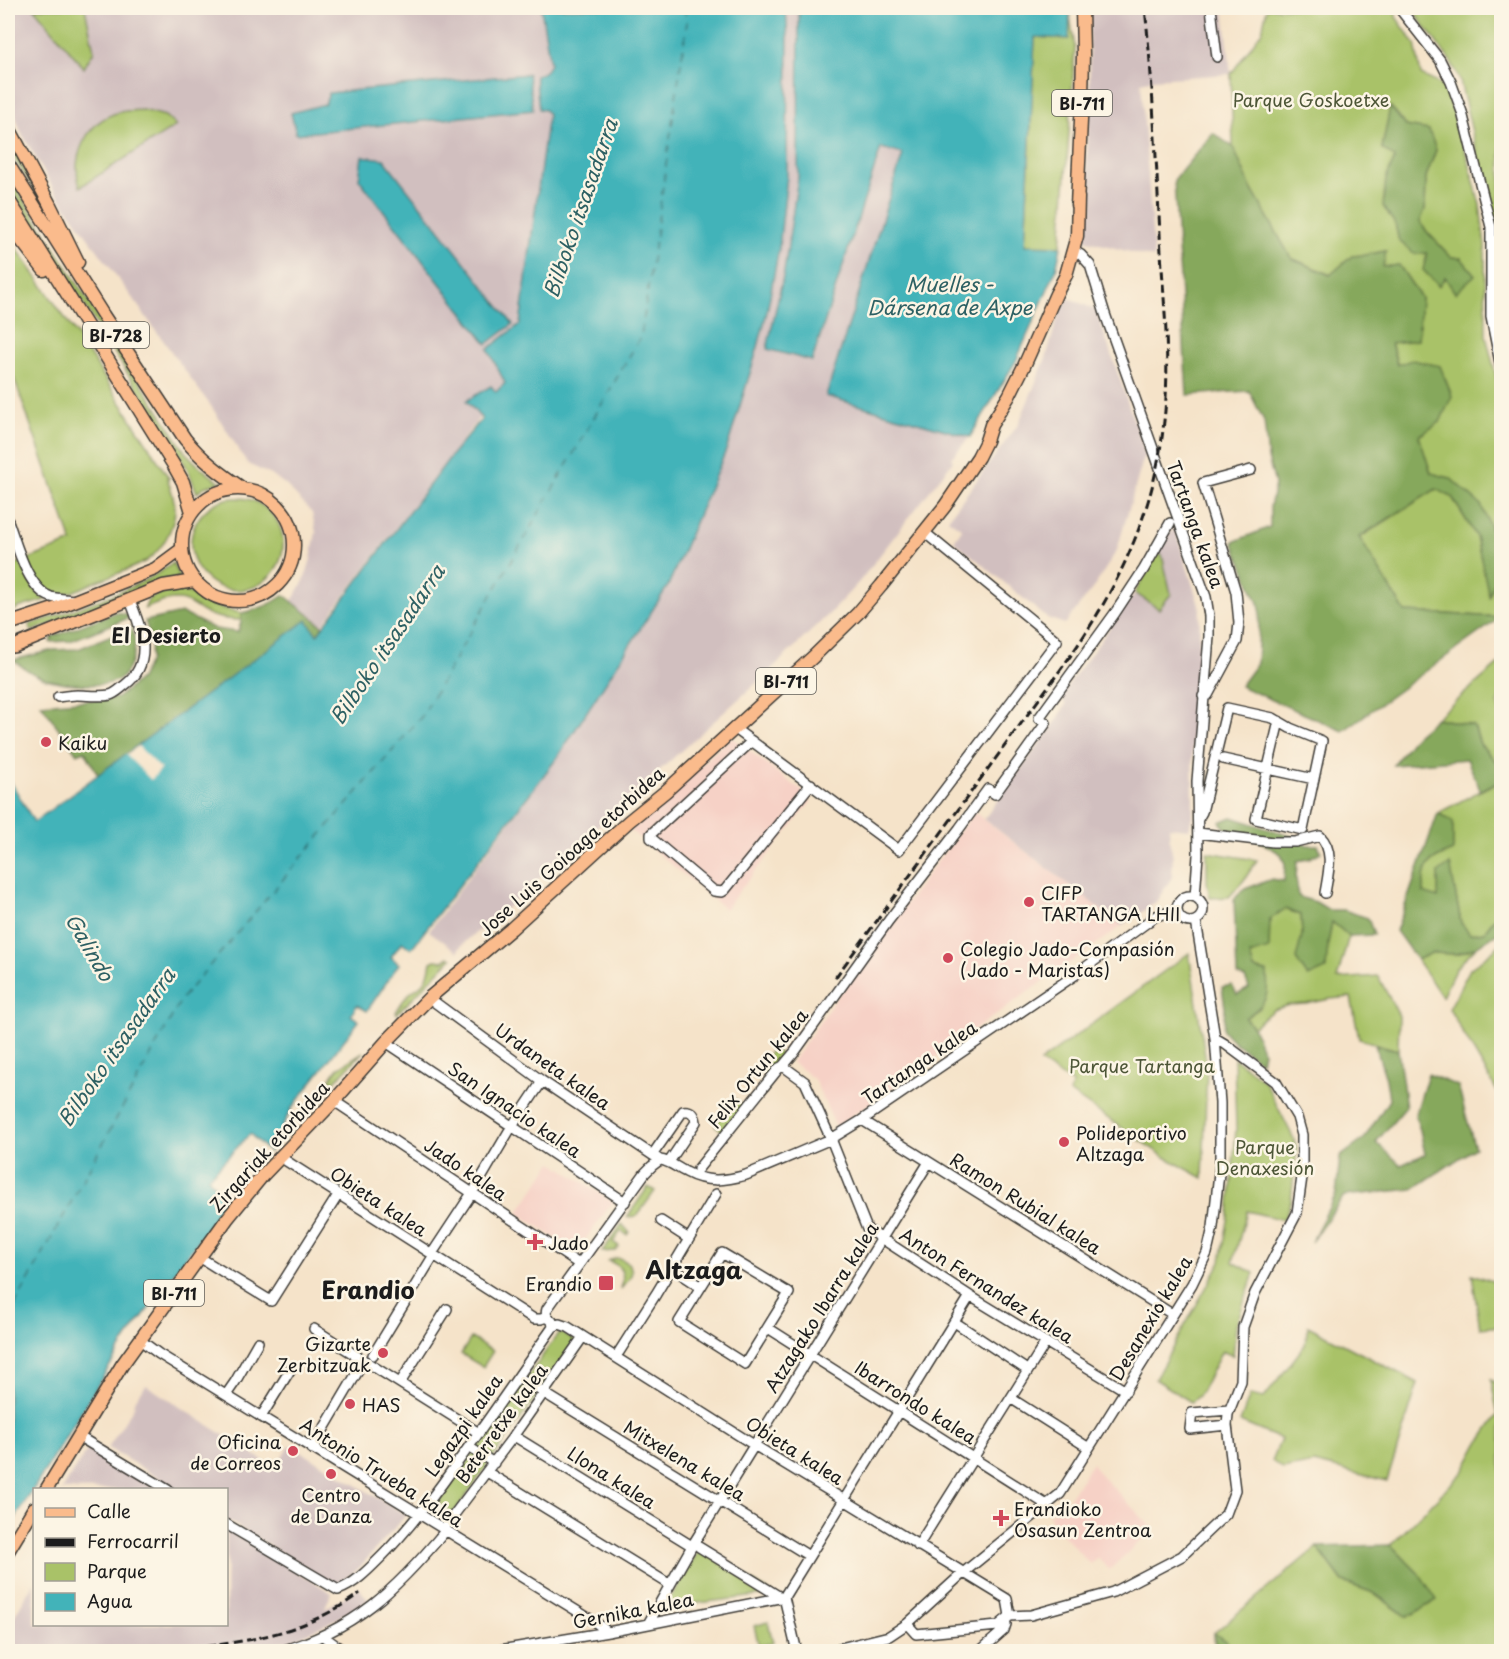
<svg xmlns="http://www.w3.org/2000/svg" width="1509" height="1659" font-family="'Playpen Sans',sans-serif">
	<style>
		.built { fill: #f6d1c6 }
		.industrial { fill: #d1bfbf }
		.green { fill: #a9c268; stroke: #626f42; stroke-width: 1.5; fill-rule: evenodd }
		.forest { fill: #86a85c; stroke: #51623c; stroke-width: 1.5 }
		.water { fill: #42b3b9; stroke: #2f686a; stroke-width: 1.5 }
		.pier { fill: #f5e3c9 }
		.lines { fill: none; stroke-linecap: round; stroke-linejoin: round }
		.ferry { stroke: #2d6063; stroke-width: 1.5; stroke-dasharray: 8 6; stroke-linecap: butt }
		.minor-casing { stroke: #3d3a36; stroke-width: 12 }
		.major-casing { stroke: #3d3a36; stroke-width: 15 }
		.minor { stroke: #fff; stroke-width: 9 }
		.major { stroke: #fabb8c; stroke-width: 12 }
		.rail { stroke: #1c1c1c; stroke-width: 3; stroke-dasharray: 9 4.5; stroke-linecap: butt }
		.poi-dot { fill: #d1495b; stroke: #fcf5e5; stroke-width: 2 }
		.labels { text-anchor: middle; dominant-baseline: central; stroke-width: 5; stroke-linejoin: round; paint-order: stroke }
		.shield { fill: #fcf5e5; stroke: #5f5d58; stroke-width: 1.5 }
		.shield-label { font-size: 16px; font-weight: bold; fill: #1c1c1c }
		.park-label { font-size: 18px; fill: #4d5637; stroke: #fcf5e5 }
		.street-label { font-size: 18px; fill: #1c1c1c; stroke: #fcf5e5 }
		.poi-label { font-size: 18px; fill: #1c1c1c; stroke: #fcf5e5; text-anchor: start }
		.water-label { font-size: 20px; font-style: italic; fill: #2d6063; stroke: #fcf5e5 }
		.neighbourhood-label { font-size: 20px; font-weight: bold; fill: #1c1c1c; stroke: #fcf5e5 }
		.district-label { font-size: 24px; font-weight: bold; fill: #1c1c1c; stroke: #fcf5e5 }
	</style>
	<rect width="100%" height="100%" fill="#fcf5e5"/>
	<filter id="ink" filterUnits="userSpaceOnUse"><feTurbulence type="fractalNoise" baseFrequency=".0167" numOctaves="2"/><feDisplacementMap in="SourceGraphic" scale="12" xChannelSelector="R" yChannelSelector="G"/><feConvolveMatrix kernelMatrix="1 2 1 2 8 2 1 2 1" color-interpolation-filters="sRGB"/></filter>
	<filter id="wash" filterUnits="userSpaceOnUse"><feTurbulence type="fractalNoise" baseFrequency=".008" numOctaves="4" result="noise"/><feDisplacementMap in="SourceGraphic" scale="24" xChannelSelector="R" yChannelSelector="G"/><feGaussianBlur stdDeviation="1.35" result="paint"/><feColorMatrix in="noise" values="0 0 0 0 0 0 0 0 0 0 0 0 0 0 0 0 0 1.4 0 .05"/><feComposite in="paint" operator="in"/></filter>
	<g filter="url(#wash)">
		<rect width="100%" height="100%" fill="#f5e3c9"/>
		<path class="built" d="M731,737l76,58 4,7 -86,107 -95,-79z
			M974,812l148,114 -286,201 -22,-48 -22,-17 48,-69z
			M552,1162l61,40 -37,50 -58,-39z
			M1092,1463l6,9 55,57 -44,41 -11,-12 -8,6 -36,-39 -5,-10 20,-17z"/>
		<path class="industrial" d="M8,8h534l8,56 -3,6 -5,4 -7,1 13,39 -28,211 -32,24 18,33 -10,11 -30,8 14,16 -158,208 -30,-24 12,-20 7,-22 5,-27 -4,-19 -27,-29 -14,-9 -23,-11 -35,-55 -157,-216 -35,-61 -13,-38z
			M786,8h13l-1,169 -14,95 -16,77 45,12 68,-213 22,6 -77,241 144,42 -19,21 2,3 -94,121 -31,33 -66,63 -220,198 -48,43 -25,19 -10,10 -1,4 -29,-21 128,-173 111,-172 59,-138 31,-101 9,-35 12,-64 8,-72 1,-136z
			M1089,8h135l7,66 -77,5 -13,3 13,176 -70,-18 6,-157z
			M1064,296l32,14 49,143 -28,97 -21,34 -31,40 -18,-6 -93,-77 8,-12 -14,-10 70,-94 28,-67z
			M1175,529l25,79 -2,80 -6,52 1,72 -4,17 -20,-2 1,17 3,12 -1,21 -16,25 -34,24 -138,-107 73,-99 9,-16 -7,-6 76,-105 33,-59z
			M146,1385l129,83 15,-23 116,70 -49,55 -22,15 -108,-65 -1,-30 -49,-1 -69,-41 27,-43 -2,-2z
			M89,1447l69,42 -96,1z
			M227,1530l105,63 -8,16 35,-21 9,12 -28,17 -42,21 -31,9 -29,4h-230v-24l26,-45v42h192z"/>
		<path class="green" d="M34,8h51l9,43 -10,17z
			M1267,8h129v9l19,27 6,31 23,11 26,80 10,39 5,41 1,90 15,60v221l-96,-5 -46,-74 77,-49 16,8 24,39 13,58 8,-20 -47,-96 -19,-4 -12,-38 21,-14 -42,-56 -7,-24 27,-2 3,-42 -22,-33 -16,2 2,-16 -20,4 -13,1 -21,19 -40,-17 -40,-70 -18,-41 -2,-73 31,-43zM1391,107l15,19 30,24 -10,27 -1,32 -5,13 8,11 23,24 10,1 -6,34 -11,-16 -6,10 -11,-34 -28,-11 -13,-62 10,-21 -14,-10z
			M1411,8h90v344l-8,-34 3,-85 -36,-152 -9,-19z
			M1070,16l5,32 -14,198h-36l10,-209 34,2z
			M143,110l22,6 11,10 -96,61c-10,-30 7,-67 40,-75 7,-2 16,-1 23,-2z
			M8,138l39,72 -39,-61z
			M8,175l177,277c11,12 21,22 36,30l-17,5 -7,6 -8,-21 -7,-13 -174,-274z
			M8,236l75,108 86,134h-2c4,10 8,21 8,32 -1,18 -13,41 -29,51 -16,9 -33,14 -51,21 -12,5 -30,16 -44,11 -11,-5 -19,-23 -25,-33l46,-18 -64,-181z
			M191 544a46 46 0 1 1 92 0a46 46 0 1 1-92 0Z
			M1157,554l5,1 9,39 -12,15 -24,-16z
			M20,562l16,29 9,9 -27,8 -10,6v-47z
			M173,563l7,15 -16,1 -84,35 -49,17 -2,-6c28,-9 55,-19 83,-30 21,-9 42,-17 61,-32z
			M180,591l11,2 21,12 29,8v7c-13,0 -26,-2 -38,-8 -9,-5 -16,-12 -26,-12 -12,-1 -23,5 -33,9 1,-1 4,-9 5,-10 7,-7 22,-7 31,-8z
			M1501,662v31l-3,12 3,9v53l-21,-23 -6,-18 -38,-8z
			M1499,781h2v134l-8,5 -9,12 -14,2 -9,-11 -11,-58 -12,33 -15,-4 1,-24 11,-13 18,-35 -15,-9z
			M1207,852l50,8 -13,20 -15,17 -19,1 -3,-16z
			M1285,909l16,6 1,20 -5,24 31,-15 4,-23 17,15 -12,43 41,-3 21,40 -1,34 -39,-11 -8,-42 -21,2 -24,5 -17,1 -16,5 -20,17 -8,-9 15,-10 -10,-53 20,-36z
			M1501,944v154l-52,-89 21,-40z
			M1476,947l-20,21 -14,29 -25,-37 14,-7 26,1z
			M1189,953l18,115 -4,110 -38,-21 -96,-65 4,-8 -33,-22z
			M449,957l3,1 -55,56 -1,-2c4,-7 8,-14 14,-19 4,-4 9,-5 12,-9 7,-6 7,-14 9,-22l4,-2 8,1z
			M773,1048l11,9 -15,20 -12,-8z
			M363,1052l-29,30 -5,-2 9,-12z
			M1234,1058l31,24 28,55 4,12 -6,51 -7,20 -37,-9 -14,51 21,11 -18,52 -3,31 -11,-5 -22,43 -9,8 -36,-23 66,-118 8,-46 7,-87z
			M735,1099l8,7 -20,26 -8,-7z
			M648,1187l7,4 -18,25 -10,1z
			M622,1224l7,8 -2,3 -6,-4 -8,11 6,4 -4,5 -13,1z
			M616,1258c9,1 18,7 15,18 -2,5 -7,8 -10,13 4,-13 2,-24 -13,-28z
			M1472,1274l29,10v42l-21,2z
			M1308,1326l110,57 -31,98 -73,-18 -31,6 -11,-8 9,-22 -41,-17 10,-27 14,3 41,-53z
			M561,1333l15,8 -123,173 -16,-13 48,-63 72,-103z
			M471,1338l22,13 -10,16 -22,-13z
			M1491,1380l10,5v266h-262l-25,-18 103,-86 26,35 31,11 33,24 14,-41 -30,-31 72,-73 15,-28 20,-29z
			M700,1548l73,46 -108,13z
			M768,1622l5,21 -14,3 -5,-20z"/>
		<path class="forest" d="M1390,107l16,19 23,4 7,20 -10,27 -1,32 -5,13 8,11 23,24 10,1 14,17 -20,18 -10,-16 -6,9 -16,-16 4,-17 -12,1 -16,-13 -4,-17 -12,-18 3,-27 9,-21 -13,-9z
			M1213,133l20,14 18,41 40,70 39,17 22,-19 13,-1 21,-4 -3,16 16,-2 22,33 -3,42 -27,3 6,22 15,-5 28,6 12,30 -12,26 -21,14 12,37 19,5 31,27 15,36 1,33 -8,22 -13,-60 -24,-39 -16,-8 -77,48 46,75 96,5 -158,114 -103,-45 17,-23 3,-55 -27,-66 37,-15v-20l5,-23 -7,-26 -4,-37 -15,-30 -62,4 -13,-215z
			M284,595l39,31 -6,9 -10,-14 -209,154 -13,-24 -8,3 -36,-50 76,-6 23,-19 10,-19 1,-20 -6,-19 37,-8 33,16 23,3 3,-10v-9c16,-3 30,-8 43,-18z
			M116,612l10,2 5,3 -61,24 -20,1 2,-5z
			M131,627c5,10 5,23 1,33 -2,6 -7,15 -12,19 -15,10 -54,5 -70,1 -14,-3 -26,-12 -37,-20l40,-10 25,-1z
			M1436,718l38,8 6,18 21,23v14l-21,9 -13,-31 -74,6 22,-29z
			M1438,813l15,9v29c-27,10 -29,14 -30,42l15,5v-25l12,-9 11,59 9,11 14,-2 9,-12 8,-5v15l-25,17 -19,7 -26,-1 -14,7 -21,-29z
			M1232,817l58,19 17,9h11l3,7 -13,7 -11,2 -1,18 3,18 17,5 13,8h15l24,8 6,17 -25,1 -17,-14 -4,22 -2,25 -18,8 -12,-18 6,-24 -1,-20 -16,-6 -15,10 -1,30 -19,6 4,14 13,3c2,25 0,32 -22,46l8,9 10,25 -2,10 -27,-20 -11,-12 2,-22 -3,-21 10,-2 5,10 12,-7 -4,-10 -8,-3 -3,-75 8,-10 30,-11 12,2 1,-17 -4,-10 -30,-18 -24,-6 -7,-8z
			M1375,1045l23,5 8,57 -30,35 25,23 24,-11 -5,-24 -5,-14 13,-42 30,12 17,62 -62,41 -69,7 -33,46 25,-48 4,-37 24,-18 25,-39 -3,-21z
			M1391,1545l30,31 16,24 -29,17 -34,-24 -31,-11 -26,-35z
			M1214,1633l25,18h-24z"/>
		<path class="water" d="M541,8h245l2,32 -1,136 -8,72 -12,64 -9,35 -31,101 -59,138 -111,172 -146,191 -9,-7 -11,15 8,7 -32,47 -10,-6 -6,10 8,6 -67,87 -23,44 -19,-18 -42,44 20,22 -101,138 -119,192v-753l26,45 273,-202 10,15 137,-183 28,-33 -16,-18 25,-15 5,6 9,-9 -17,-34 32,-25 28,-210 -3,-4 -6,-1 -4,-34c8,-1 11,-3 15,-11z
			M799,8h271l-1,31 -34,-2 -10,208 36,1 -5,24 -40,91 -46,76 -144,-41 77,-242 -22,-6 -69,213 -45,-12 17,-77 14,-95z
			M528,74l5,36 -237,24 -5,-21 34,-9 4,-11z
			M362,156l22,3 129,165 -26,20 -128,-165z"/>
		<path class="pier" d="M138,746l23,23 -10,11 -25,-25z"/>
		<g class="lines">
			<path class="ferry" d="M8,1318l174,-320 240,-282 219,-380 46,-314 -3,-14"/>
		</g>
	</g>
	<g filter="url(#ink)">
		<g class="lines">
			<g class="minor-casing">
				<path id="minor" d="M1211,8l6,49
					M1399,8l41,52 11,22 11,30 29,115v90l11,56
					M8,16l1,-8
					M1074,251l7,4 9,10 15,49 101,283 3,19v21l-12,144 1,74 -3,42
					M8,521c8,21 19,68 43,76 7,2 16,2 24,3
					M1203,696l5,-1 29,-54 2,-18 -3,-31 -33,-109 48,-13
					M58,697c7,-1 13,-2 19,-2 10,0 23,2 33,0 5,-1 11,-7 15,-10 30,-23 16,-57 5,-85
					M734,728l165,122 158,-209 -133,-109
					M752,741l-101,93v4l63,53 8,1 3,-2 86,-106
					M1223,759l91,20
					M1198,819l4,-7 25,-104 46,10 17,10 32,13 -19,89 -47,-11 23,-98
					M1198,833l75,9h22l25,-6c15,15 8,38 5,57
					M1177 909a13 13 0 1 1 26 0a13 13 0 1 1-26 0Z
					M429,998l113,83 118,79c10,1 17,8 26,12 20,11 39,9 60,3l85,-36 31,-19 213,-145 74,-54 7,-5 21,-6
					M386,1042l239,160
					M783,1066l22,16 26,57 36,90 103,67 156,95
					M334,1101l245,163
					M862,1120l310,194
					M515,1122l26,-39
					M653,1154l30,-43c8,-1 12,3 13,11l-27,40
					M280,1157l254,162h7l6,-2
					M698,1169l81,-101 4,-2 11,-13 95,-133 70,-91 29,-40 7,5 51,-71 -7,-5 76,-105 29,-44 26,-46
					M476,1187l33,-56
					M661,1221l28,18
					M435,1249l35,-53
					M722,1253l67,40 -44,71 -66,-42z
					M199,1257l72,44 67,-106
					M672,1268l29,19
					M959,1325l65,43
					M553,1327l6,-3 9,3 186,118 253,154 3,17
					M768,1328l279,177
					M314,1329l165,104
					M140,1340l19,14 436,268 13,10
					M619,1352l37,-58 60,-100
					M373,1355l59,-97
					M523,1380l286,176
					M400,1383l47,-74
					M226,1395l9,-13 23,-40
					M1012,1399l77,49
					M261,1417l31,-50
					M1227,1425l-37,4 2,-16 37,-3
					M78,1436l90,54
					M514,1436l178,110
					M312,1449l52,-88
					M472,1449l22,14
					M487,1472l182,112
					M226,1524l112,66c17,-6 31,-21 44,-34 28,-28 52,-60 75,-93 33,-45 64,-91 96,-136l-1,-6c-5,-3 -7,-6 -5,-12l98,-136 7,-7 8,-6
					M447,1524l65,-86 68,-97
					M918,1546l128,-204
					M699,1547l78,48
					M1010,1616l21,-1 82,-23 69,-36 44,-42 9,-24 -8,-65 1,-11 13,-33 2,-54 12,-34 42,-80 5,-36v-42l-5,-18 -21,-35 -51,-38 -10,-6
					M648,1624l44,-78 237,-384
					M907,1624l9,10 82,-8 12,-10
					M323,1636l22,16
					M278,1652c77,-22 118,-62 168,-122
					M488,1652l120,-20 176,-35
					M797,1652l-13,-55 186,-301
					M824,1652l65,-16 18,-12 56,-51 97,-79 132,-210 15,-31 6,-26 7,-63v-61l-5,-65 -19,-117
					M979,1652l25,-22 2,-6"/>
			</g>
			<g class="major-casing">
				<path id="major" d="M8,126l41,77 29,59
					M8,164l95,151 82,124c17,21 35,34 58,50
					M8,199l165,265 10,18 9,30
					M1077,205l5,-106 1,-45 -1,-46
					M8,223l36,47
					M182 545a56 56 0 1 1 112 0a56 56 0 1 1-112 0Z
					M8,624l46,-15 101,-40 27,-20
					M8,647l7,-1 148,-60 31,-5
					M46,1490l76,-125 105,-146 36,-44 71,-74 52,-59 43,-44 82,-69 118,-108 37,-30 147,-134 45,-44 23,-27 64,-80 33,-49 8,-16 5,-16 18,-29 15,-30 32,-72 10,-19 11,-39 1,-39
					M8,1551l26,-43"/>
			</g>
			<use href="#minor" class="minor"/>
			<use href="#major" class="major"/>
			<path class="rail" d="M835,978l234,-320c51,-73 86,-148 95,-237 7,-62 -1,-125 -4,-187 -4,-75 -7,-151 -15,-226
				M166,1652c72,-10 133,-14 194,-59"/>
		</g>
	</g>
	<g class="poi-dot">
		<circle cx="46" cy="742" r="6"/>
		<circle cx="1029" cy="902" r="6"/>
		<circle cx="948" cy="958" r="6"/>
		<circle cx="1064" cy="1142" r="6"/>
		<path d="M532 1233h6v6h6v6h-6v6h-6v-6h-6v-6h6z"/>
		<rect x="598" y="1275" width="16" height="16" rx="3"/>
		<circle cx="383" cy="1353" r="6"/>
		<circle cx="350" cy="1404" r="6"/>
		<circle cx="293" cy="1451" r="6"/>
		<circle cx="331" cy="1474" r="6"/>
		<path d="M998 1509h6v6h6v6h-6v6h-6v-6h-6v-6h6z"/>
	</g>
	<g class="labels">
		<g class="shield">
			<rect x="1052" y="90" width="60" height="26" rx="4.5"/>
			<rect x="83" y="322" width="66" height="26" rx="4.5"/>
			<rect x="756" y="668" width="60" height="26" rx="4.5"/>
			<rect x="144" y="1280" width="60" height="26" rx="4.5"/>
		</g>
		<g class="shield-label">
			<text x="1082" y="103">BI-711</text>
			<text x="116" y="335">BI-728</text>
			<text x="786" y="681">BI-711</text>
			<text x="174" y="1293">BI-711</text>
		</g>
		<g class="park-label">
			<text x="1311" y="99">Parque Goskoetxe</text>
			<text x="1142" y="1065">Parque Tartanga</text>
			<text x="1265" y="1146">Parque<tspan x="1265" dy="21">Denaxesión</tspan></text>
		</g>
		<g class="street-label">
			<text transform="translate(1196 524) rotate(70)">Tartanga kalea</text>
			<text transform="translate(571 851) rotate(-42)">Jose Luis Goioaga etorbidea</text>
			<text transform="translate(919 1062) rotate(-34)">Tartanga kalea</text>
			<text transform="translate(553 1066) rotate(35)">Urdaneta kalea</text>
			<text transform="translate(757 1068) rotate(-51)">Felix Ortun kalea</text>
			<text transform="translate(515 1109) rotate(34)">San Ignacio kalea</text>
			<text transform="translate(269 1146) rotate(-48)">Zirgariak etorbidea</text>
			<text transform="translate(466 1169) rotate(34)">Jado kalea</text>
			<text transform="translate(379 1201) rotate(33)">Obieta kalea</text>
			<text transform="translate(1026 1203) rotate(32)">Ramon Rubial kalea</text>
			<text transform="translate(987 1285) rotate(32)">Anton Fernandez kalea</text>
			<text transform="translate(821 1307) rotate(-58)">Atzagako Ibarra kalea</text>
			<text transform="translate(1150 1318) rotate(-59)">Desanexio kalea</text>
			<text transform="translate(916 1402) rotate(32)">Ibarrondo kalea</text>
			<text transform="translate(501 1423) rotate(-54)">Beterretxe kalea</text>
			<text transform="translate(463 1425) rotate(-55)">Legazpi kalea</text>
			<text transform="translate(795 1450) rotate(32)">Obieta kalea</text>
			<text transform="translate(685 1460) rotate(31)">Mitxelena kalea</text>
			<text transform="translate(382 1472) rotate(32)">Antonio Trueba kalea</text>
			<text transform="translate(612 1477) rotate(32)">Llona kalea</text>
			<text transform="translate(633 1610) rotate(-11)">Gernika kalea</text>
		</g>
		<g class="poi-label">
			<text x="58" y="742">Kaiku</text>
			<text x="1041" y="892">CIFP<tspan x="1041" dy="21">TARTANGA LHII</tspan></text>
			<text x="960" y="948">Colegio Jado-Compasión<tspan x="960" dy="21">(Jado - Maristas)</tspan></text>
			<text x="1076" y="1132">Polideportivo<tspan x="1076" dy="21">Altzaga</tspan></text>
			<text x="548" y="1242">Jado</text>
			<text x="592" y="1283" text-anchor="end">Erandio</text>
			<text x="371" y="1343" text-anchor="end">Gizarte<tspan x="371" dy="21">Zerbitzuak</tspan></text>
			<text x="362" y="1404">HAS</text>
			<text x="281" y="1441" text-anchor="end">Oficina<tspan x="281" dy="21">de Correos</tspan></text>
			<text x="331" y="1494" text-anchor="middle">Centro<tspan x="331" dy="21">de Danza</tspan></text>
			<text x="1014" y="1508">Erandioko<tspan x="1014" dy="21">Osasun Zentroa</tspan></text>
		</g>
		<g class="water-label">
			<text transform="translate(580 208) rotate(-71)">Bilboko itsasadarra</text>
			<text x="950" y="284">Muelles -<tspan x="950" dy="23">Dársena de Axpe</tspan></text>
			<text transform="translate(387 644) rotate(-56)">Bilboko itsasadarra</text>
			<text transform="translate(90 947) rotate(60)">Galindo</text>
			<text transform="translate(116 1047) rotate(-55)">Bilboko itsasadarra</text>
		</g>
		<g class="neighbourhood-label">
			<text x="166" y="635">El Desierto</text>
		</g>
		<g class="district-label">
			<text x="694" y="1269">Altzaga</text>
			<text x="368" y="1289">Erandio</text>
		</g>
	</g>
	<rect width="1509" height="1659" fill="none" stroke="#fcf5e5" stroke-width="30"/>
	<rect x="33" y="1488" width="195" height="138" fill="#fcf5e5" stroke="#a29e95" stroke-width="1.5"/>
	<rect x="45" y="1508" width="30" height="9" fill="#fabb8c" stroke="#a29e95" stroke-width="1.5"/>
	<text x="87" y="1518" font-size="18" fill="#1c1c1c">Calle</text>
	<rect x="45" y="1538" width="30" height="9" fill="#1c1c1c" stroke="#a29e95" stroke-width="1.5"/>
	<text x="87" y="1548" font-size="18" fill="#1c1c1c">Ferrocarril</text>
	<rect x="45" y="1563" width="30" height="18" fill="#a9c268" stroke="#a29e95" stroke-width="1.5"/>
	<text x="87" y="1578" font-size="18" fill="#1c1c1c">Parque</text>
	<rect x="45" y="1593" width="30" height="18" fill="#42b3b9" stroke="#a29e95" stroke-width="1.5"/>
	<text x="87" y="1608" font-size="18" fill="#1c1c1c">Agua</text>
</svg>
